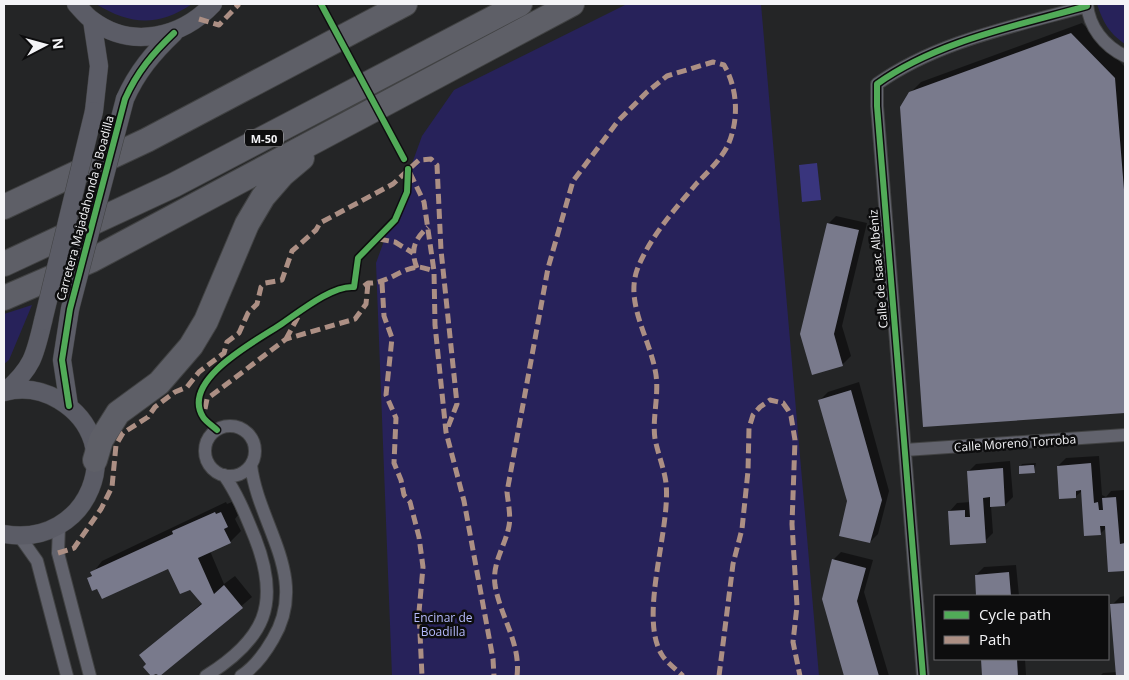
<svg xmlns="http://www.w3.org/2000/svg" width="1129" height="680" font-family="'Open Sans',sans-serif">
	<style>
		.green { fill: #27225a }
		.water { fill: #39357d }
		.shadow { fill: #0007 }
		.building { fill: #797a8c }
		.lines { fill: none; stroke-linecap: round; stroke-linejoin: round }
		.street-casing { stroke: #414243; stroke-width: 14 }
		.secondary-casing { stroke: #414243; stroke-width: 19 }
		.highway-casing { stroke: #414243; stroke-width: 26 }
		.street { stroke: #62636d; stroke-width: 12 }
		.secondary { stroke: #5b5c66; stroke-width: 18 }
		.highway { stroke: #5e5f67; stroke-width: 24 }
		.secondary-bridge-casing { stroke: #414243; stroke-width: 19; stroke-linecap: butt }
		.secondary-bridge { stroke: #5b5c66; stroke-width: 18 }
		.quiet { stroke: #ac8f84; stroke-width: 5; stroke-dasharray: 10 5; stroke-linecap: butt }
		.cycleway-casing { stroke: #0d0d0e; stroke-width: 9 }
		.cycleway { stroke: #51ab58; stroke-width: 6 }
		.labels { text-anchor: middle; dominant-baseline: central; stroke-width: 5; stroke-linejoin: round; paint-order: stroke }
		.shield { fill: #0d0d0e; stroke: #afafb1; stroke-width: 1 }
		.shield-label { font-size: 11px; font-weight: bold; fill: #f4f4f7 }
		.street-label { font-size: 12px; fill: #f4f4f7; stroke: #0d0d0e }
		.park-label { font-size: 12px; fill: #b5bafd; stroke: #0d0d0e }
	</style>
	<rect width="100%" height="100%" fill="#242526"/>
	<path class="green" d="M96,4h96c-34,23 -62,21 -96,0z
		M627,4h134l58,672h-427l-16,-413 46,-127 32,-46z
		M1097,4h28v40c-16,-11 -22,-22 -28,-40z
		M32,305l-23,55 -5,4v-50z"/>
	<path class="water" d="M817,163l4,37 -19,2 -3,-37z"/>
	<path class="shadow" d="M1082,23l43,44v345l-201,14 -14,-333 11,-11z
		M836,216l31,7 -25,103 9,30 -8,8 -30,9 15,-149z
		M859,382l30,109 -11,43 -8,8 -50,-142 8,-8z
		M1099,456l3,39 4,2 5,-6 13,-1 1,80 -16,1 -3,-43 -6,6 -18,-43 -7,6 -17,-31 8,-8z
		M1010,461l3,36 -8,8 -14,1 2,27 -8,8 -36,-29 8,-9 14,-1 -3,-30 8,-8z
		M1036,463l-2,8 -14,-4 2,-3z
		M226,502l1,2 5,-2 6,13 -3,4 6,12 -11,11 -20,9 14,33 11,-8 17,21 -93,79 -3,-4 -4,4 -8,-9 4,-4 -7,-8 61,-52 -33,-36 -71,20 -10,-8 14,-18z
		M841,552l32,8 -9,32 25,84h-44l-21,-77 9,-39z
		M1016,565l3,31h-41l-2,-21 8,-8z
		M1125,596v80h-25l3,-3 14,-1 -5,-67 8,-8z
		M982,659h43l1,16 -43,1z"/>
	<path class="building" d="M1071,33l44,45 10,124v211l-202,14 -23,-320 9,-15z
		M827,223l32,7 -25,104 9,32 -31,9 -12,-41z
		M851,390l31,110 -12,43 -31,-7 8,-35 -29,-101z
		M1091,463l3,40 4,-1 1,8h4l-1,-12 14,-1 4,47 5,-1v28l-17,1 -3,-46h-5l1,9 -17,1 -3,-46 -5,1v7l-17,1 -2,-33z
		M1031,465h3l1,8 -16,1v-8z
		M1003,468l2,38 -15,1v-10l-7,1 3,45 -36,2 -2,-34 17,-1v7h5l-3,-46z
		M215,512l1,2 5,-2 7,15 -4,2 7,14 -33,15 16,36 10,-9 19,23 -83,68 -4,-2 -5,2 -8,-9 3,-3 -7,-9 63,-51 -12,-14 -10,4 -12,-25 -66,30 -5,-10 -5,2 -5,-13 5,-2 -2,-4 83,-38 -1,-3z
		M832,559l34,9 -9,33 22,75h-35l-22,-77z
		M1009,572l2,24h-35l-1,-21z
		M1125,603v73h-9l-6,-72z
		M981,659h36l1,17h-36z"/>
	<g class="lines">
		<g class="street-casing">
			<path id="street" d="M1087,4c2,23 17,42 38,52
				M205 451a25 25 0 1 1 50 0a25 25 0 1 1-50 0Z
				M905,450l220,-15
				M59,527l-1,26 32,123
				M20,537l17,24 30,115
				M206,676c59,-37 75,-72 49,-138 -9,-22 -17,-43 -31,-63
				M241,676c14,-9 24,-23 32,-37 37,-62 -15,-114 -22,-174
				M923,676l-46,-570v-22c60,-43 139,-58 210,-78"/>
		</g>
		<g class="secondary-casing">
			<path id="secondary" d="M76,4c5,5 10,12 16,16 40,30 90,17 121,-16
				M92,20l7,46 -5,45
				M125,99c12,-27 28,-46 49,-66
				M6,391c27,-24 29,-36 37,-70
				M4,392c19,-5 38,-2 55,8 72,43 30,149 -55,134
				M69,406l-7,-46 8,-51"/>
		</g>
		<g class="highway-casing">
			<path id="highway" d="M4,207l143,-67 258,-136
				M4,264l170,-79 346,-181
				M4,298l88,-38 480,-256
				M95,460l6,-20 17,-27 41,-30 32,-37 15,-25 41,-97 16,-27 20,-23 19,-16"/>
		</g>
		<use href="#street" class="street"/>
		<use href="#secondary" class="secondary"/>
		<use href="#highway" class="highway"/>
		<g class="secondary-bridge-casing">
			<path id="secondary-bridge" d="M70,309l55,-210
				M43,321l51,-210"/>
		</g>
		<use href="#secondary-bridge" class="secondary-bridge"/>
		<path class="quiet" d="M199,19l20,6 20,-21
			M410,173l14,29 10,69 1,54 11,107 18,69 29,158 1,17
			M379,239l16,3 18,11
			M417,268c-7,-18 -3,-28 11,-41
			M382,283l2,33 8,22 -6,57 10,23 -2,45 7,17 3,15 6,7 9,35 4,30 -4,45 3,64
			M364,286l4,-3c19,1 31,-14 50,-16 5,0 11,3 16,4
			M286,339l13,-24
			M205,409l2,-10 79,-60 69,-20 11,-15 2,-21
			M58,553l16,-5 27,-39 11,-22 4,-42 7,-12 25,-16 7,-10 20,-15 12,-5 12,-15 25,-19 3,-11 12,-9 9,-20 9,-9 4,-17 4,-4 17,-3 10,-29 24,-21 4,-7 73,-39 26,-24 12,-1 6,6 4,85 16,154 -11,28
			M517,676c4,-33 -17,-60 -22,-91 -3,-23 10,-38 14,-59 2,-10 -1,-24 -2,-34l41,-224 25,-87 45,-60 29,-29 20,-16 46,-14 11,3c14,24 15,55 4,80 -7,14 -20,27 -31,38 -22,26 -48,55 -60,87 -12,35 14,70 19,105 3,22 -4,43 -1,64 3,15 9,29 11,44 5,46 -28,134 -4,172 5,8 15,15 21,21
			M719,676l14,-112 9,-35 6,-58 1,-43 4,-13 7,-8 10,-7 13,3 5,7 3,6 4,24 -3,84 5,82 -4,36 7,34"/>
		<g class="cycleway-casing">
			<path id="cycleway" d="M321,4l83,155
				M69,406l-7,-46 8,-51 55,-210c12,-27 28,-46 49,-66
				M217,430c-4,-4 -11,-8 -14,-13 -23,-37 53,-76 77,-92 18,-12 52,-40 74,-38l4,-29 37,-38 12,-28 1,-23
				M923,676l-46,-570v-22c60,-43 139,-58 210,-78"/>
		</g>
		<use href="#cycleway" class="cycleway"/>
	</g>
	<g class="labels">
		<rect class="shield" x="245" y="129.5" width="38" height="17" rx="4"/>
		<g class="shield-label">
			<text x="264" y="138">M-50</text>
		</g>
		<g class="street-label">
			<text transform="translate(85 208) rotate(-75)">Carretera Majadahonda a Boadilla</text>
			<text transform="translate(878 269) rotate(-95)">Calle de Isaac Albéniz</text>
			<text transform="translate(1015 443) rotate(-4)">Calle Moreno Torroba</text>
		</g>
		<g class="park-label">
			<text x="443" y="617">Encinar de<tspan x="443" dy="14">Boadilla</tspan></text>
		</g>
	</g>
	<rect width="1129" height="680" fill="none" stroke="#f4f4f7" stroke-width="10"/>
	<rect x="934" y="595" width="175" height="65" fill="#0d0d0e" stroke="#69696b"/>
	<rect x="944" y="611" width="25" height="8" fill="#51ab58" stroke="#69696b"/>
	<text x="979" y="620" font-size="15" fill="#f4f4f7">Cycle path</text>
	<rect x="944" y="636" width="25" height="8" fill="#ac8f84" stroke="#69696b"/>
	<text x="979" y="645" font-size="15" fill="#f4f4f7">Path</text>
	<g transform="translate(45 45) rotate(84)" stroke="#0d0d0e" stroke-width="4" paint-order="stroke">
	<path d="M0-4L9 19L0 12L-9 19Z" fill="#f4f4f7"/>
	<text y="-8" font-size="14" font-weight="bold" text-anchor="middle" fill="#f4f4f7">N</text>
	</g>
</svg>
